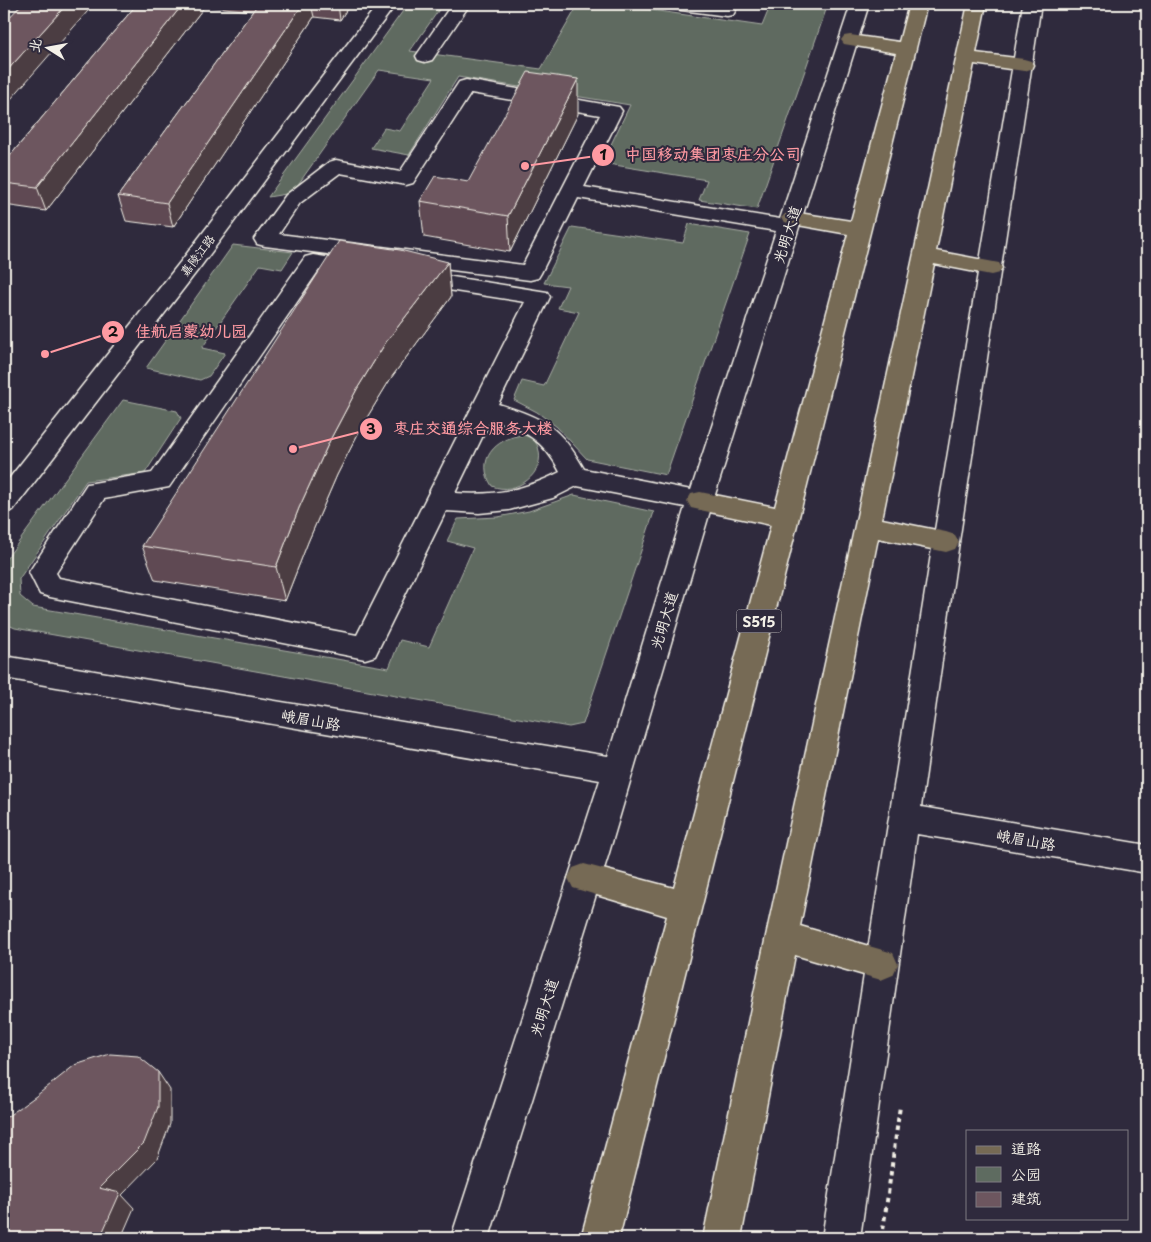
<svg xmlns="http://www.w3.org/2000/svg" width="1151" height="1242" font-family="'Playpen Sans','LXGW WenKai TC',sans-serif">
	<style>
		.green { fill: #5e6b60; stroke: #a9aea4 }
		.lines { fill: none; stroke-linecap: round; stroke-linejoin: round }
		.minor-casing { stroke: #f4f1e8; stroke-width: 3 }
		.major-casing { stroke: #f4f1e8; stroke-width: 3 }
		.path { stroke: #f4f1e8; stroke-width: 4; stroke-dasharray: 4.5 4.5; stroke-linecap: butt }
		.minor { fill: #2f2a3d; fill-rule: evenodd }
		.major { fill: #766a54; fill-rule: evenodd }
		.wall { fill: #5e4a52; stroke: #f4f1e8 }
		.shaded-wall { fill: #4c3c42; stroke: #f4f1e8 }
		.building { fill: #6d565f; stroke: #f4f1e8 }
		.labels { text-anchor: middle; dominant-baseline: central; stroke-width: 4; stroke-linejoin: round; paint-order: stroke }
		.far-street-label { font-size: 12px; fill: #f4f1e8; stroke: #2f2a3d }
		.shield { fill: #2f2a3d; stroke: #b9b5b5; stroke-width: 1 }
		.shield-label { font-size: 14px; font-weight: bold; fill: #f4f1e8 }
		.street-label { font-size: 15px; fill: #f4f1e8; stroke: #2f2a3d }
		.leader { fill: none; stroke: #ff9aa2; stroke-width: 2 }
		.callout-dot { fill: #ff9aa2; stroke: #2f2a3d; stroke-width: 2 }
		.mark-label { font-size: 15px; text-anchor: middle; font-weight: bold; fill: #111 }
		.callout-label { font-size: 16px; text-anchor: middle; font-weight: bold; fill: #ff9aa2; stroke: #2f2a3d; stroke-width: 4; stroke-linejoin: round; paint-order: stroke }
	</style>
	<rect width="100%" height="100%" fill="#2f2a3d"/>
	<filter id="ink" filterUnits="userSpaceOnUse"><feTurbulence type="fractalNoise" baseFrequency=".02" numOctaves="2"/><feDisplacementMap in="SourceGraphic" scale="10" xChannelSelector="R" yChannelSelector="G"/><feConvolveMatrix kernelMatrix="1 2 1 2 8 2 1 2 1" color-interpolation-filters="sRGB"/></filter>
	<g filter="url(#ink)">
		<path class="green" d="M408,4h35l-33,47 131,18 36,-62 9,-3h24l152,22 9,-22h57l-71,205 -58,-9 8,-20 -105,-17 28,-58 -172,-28 -49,78 -38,-7 13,-20 16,3 34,-53 -55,-8 -87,123 -24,4z
			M689,224l61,10 -84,241 -79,-16 -30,-32 -20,-15 -23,-12 8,-19 22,5 35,-74 -21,-4 10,-22 -24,-3 28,-56 111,16z
			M233,245l60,7 -11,17 -22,-4 -58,83 23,5 -16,23 -9,4 -54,-12z
			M123,400l54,11 4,7 -36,55 -59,8 -67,98 1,17 13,11 356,61 11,-28 29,7 44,-99 -26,-7 11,-22 40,-2 31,-6 45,-16 80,17 -71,212 -14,3 -554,-99 -11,-5v-61z
			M522,435l10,2c2,3 5,7 6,10 9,27 -23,49 -46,39 -17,-26 3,-47 30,-51z"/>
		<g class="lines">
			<g class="minor-casing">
				<path id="minor" d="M378,4h18l-195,262 -188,244 -9,2v-27l181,-229z
					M452,4h18l-38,56 -7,2 -7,-2 -2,-4z
					M665,4h74l-6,11 -6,1 -53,-7 -6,-1z
					M851,4h18l-156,497 -105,355 -119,382h-38l149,-458 -596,-102v-22l604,100 77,-249 -108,-21 -24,12 -44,12 -30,3 -33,-2 -71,145 -10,3 -315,-62 -10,-3 -11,-22 58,-88 65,-11 153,-216 8,-2 234,37 3,5 -52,107c45,14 62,22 86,65l107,21 85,-259 -198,-33 -37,75 -3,5 -8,2 -265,-34 -8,-2 -3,-5 32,-44 43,-33 7,-2 64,12 59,-90 7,-2 153,27 3,4 -38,76 196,32zM471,93l129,22 -77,150 -244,-31 21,-31 40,-30 66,12 7,-2zM319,270l206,32 -168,333 -298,-57 -3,-5 48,-74 65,-12zM491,419c33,11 53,21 69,53 -36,18 -65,24 -105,21z
					M1023,4h18l-82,538 -38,265 226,38v28l-230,-39 -57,404h-38l111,-696z"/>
			</g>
			<g class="major-casing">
				<path id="major" d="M909,4h18l-308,1234h-38l86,-322 -94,-28 -5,-10 5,-10 11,-4 90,24 97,-363 -71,-15 -9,-2 -4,-7 4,-7 9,-2 75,15 73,-273 -56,-10 -7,-2 -4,-4 4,-4 7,-2 59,9 45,-168 -46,-8 -6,-1 -3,-4 3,-4 6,-1 49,7z
					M968,4h18l-10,49 48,6 7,2 2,4 -2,4 -7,2 -50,-7 -38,187 63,12 3,5 -3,5 -8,2 -57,-11 -52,255 64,13 9,3 4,7 -4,7 -9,3 -68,-14 -78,388 93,27 5,11 -5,11 -12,5 -86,-25 -54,283h-38l63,-302z"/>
			</g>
			<path class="path" d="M882,1238l18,-132"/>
			<use href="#minor" class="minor"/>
			<use href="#major" class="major"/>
		</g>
		<path class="wall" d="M137,4h213l-10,16 -26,-3 -141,210 -47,-6 -8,-25 135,-185 -48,-5 -159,205 -42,-6v-42z
			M578,114l-68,138 -86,-15 -4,-36 48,-19z
			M448,262l3,35 -60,81 -28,46 -26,51 -29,67 -23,59 -130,-21 -13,-34z"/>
		<path class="shaded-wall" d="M67,4h27l-90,103v-33z
			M183,4h22v2l-159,205 -9,-24z
			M303,4h8l3,13 -141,210 -6,-24z
			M338,4h12l-10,16z
			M578,79v35l-68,138 -2,-36z
			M448,262l3,35 -60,81 -28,46 -26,51 -29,67 -23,59 -9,-34 23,-59 31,-68 27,-51 29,-47z
			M158,1072l12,18v34l-13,35 -35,36 12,13 -13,30h-21l-1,-50z"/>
		<path class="building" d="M22,4h45l-63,70v-51z
			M137,4h46l-146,183 -33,-4v-20z
			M258,4h45l-136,199 -49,-7z
			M528,72l50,7 -70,137 -88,-15 15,-25 33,6z
			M339,241l61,9 48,12 -62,80 -29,47 -27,51 -31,68 -23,59 -134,-21z
			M110,1054l28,2 20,16v35l-14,36 -45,45 21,5 -20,45h-96v-119l32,-23 39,-31z"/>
	</g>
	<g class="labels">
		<g class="far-street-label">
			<text transform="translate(197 255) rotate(-53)">嘉陵江路</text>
		</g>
		<rect class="shield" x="736.5" y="609.5" width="45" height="23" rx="4"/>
		<g class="shield-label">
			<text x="759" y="621">S515</text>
		</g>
		<g class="street-label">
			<text transform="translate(786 234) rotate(-72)">光明大道</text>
			<text transform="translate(663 620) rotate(-73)">光明大道</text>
			<text transform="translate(311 719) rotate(10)">峨眉山路</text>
			<text transform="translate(1026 839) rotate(10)">峨眉山路</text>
			<text transform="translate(543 1007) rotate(-72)">光明大道</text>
		</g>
	</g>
	<path class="leader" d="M525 166L603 155M45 354L113 332M293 449L371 429"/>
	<g class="callout-dot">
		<circle cx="525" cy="166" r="5"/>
		<circle cx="45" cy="354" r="5"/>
		<circle cx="293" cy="449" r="5"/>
		<circle cx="603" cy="155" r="12"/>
		<circle cx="113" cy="332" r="12"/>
		<circle cx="371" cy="429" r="12"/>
	</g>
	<g class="mark-label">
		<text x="603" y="160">1</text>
		<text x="113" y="337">2</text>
		<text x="371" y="434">3</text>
	</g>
	<g class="callout-label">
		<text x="713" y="160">中国移动集团枣庄分公司</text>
		<text x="191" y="337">佳航启蒙幼儿园</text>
		<text x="473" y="434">枣庄交通综合服务大楼</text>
	</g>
	<rect width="1151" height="1242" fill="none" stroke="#2f2a3d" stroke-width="20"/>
	<rect x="10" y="10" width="1131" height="1222" fill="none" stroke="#f4f1e8" stroke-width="2" filter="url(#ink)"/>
	<rect x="966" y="1130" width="162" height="90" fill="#2f2a3d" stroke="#7e7a81"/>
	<rect x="976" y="1146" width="25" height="8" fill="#766a54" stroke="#7e7a81"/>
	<text x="1011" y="1154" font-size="15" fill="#f4f1e8">道路</text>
	<rect x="976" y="1167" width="25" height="15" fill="#5e6b60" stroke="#7e7a81"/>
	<text x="1011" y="1180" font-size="15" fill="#f4f1e8">公园</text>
	<rect x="976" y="1192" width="25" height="15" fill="#6d565f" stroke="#7e7a81"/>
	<text x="1011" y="1204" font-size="15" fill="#f4f1e8">建筑</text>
	<g transform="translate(48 48) rotate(281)" stroke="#2f2a3d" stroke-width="4" paint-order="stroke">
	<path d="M0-4L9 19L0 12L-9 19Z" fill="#f4f1e8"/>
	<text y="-8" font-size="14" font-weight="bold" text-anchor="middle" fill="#f4f1e8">北</text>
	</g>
</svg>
